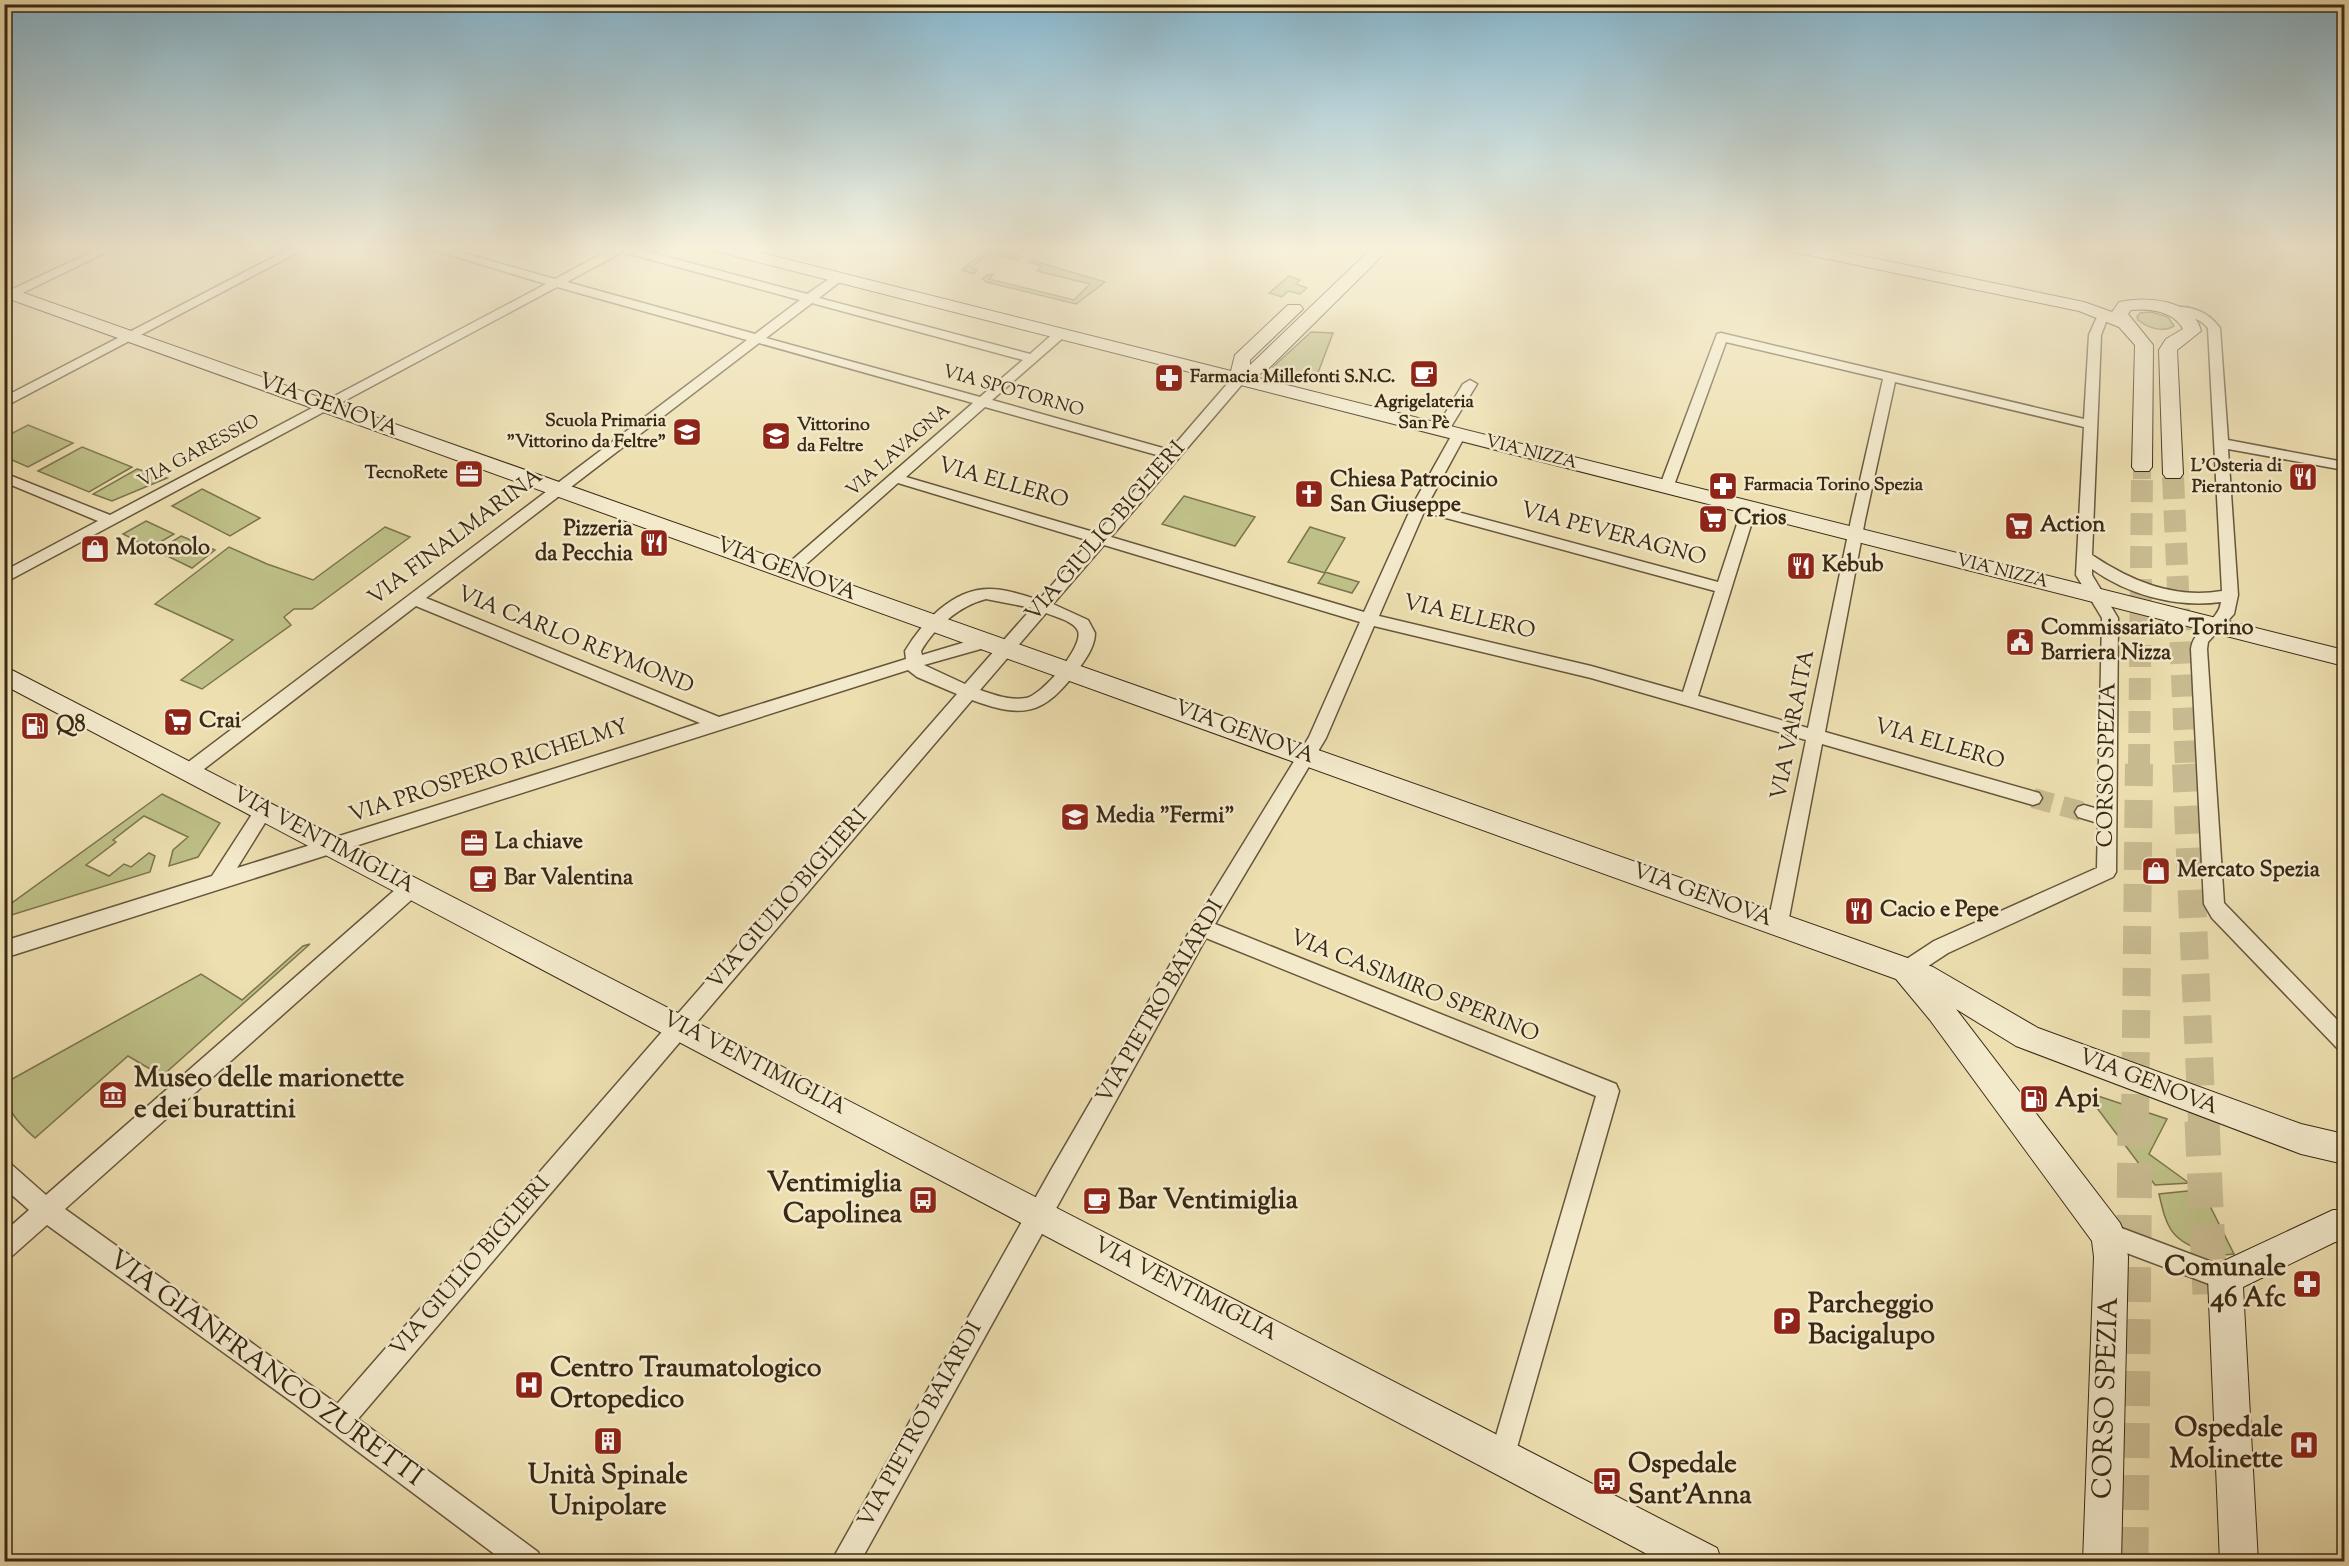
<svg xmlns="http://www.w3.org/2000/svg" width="2349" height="1566" font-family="'Sorts Mill Goudy',serif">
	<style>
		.green { fill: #bec087; stroke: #7c744e; stroke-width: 1.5 }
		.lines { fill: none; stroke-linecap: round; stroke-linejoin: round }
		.street-tunnel { stroke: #c9bb91; stroke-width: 20; stroke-dasharray: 20 10; stroke-linecap: butt }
		.secondary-tunnel-far3 { stroke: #c9bb91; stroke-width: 18; stroke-dasharray: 18 9; stroke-linecap: butt }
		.secondary-tunnel-far2 { stroke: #c9bb91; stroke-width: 22; stroke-dasharray: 22 11; stroke-linecap: butt }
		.secondary-tunnel-far1 { stroke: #c9bb91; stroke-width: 28; stroke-dasharray: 28 14; stroke-linecap: butt }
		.secondary-tunnel { stroke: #c9bb91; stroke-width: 35; stroke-dasharray: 35 17; stroke-linecap: butt }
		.street-casing { stroke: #67563c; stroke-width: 3 }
		.secondary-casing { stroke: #3a2915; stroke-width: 2 }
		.street { fill: #f3eacc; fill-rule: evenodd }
		.secondary { fill: #f3eacc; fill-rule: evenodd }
		.labels { text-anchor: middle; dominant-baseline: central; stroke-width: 5; stroke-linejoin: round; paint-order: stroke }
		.far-poi-label { font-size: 18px; font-weight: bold; fill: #3a2915; stroke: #f3eacc; text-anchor: start }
		.far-street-label { font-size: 18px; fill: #3a2915; stroke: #f3eacc }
		.street-label { font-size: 22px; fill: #3a2915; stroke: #f3eacc }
		.poi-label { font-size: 22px; font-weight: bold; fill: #3a2915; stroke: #f3eacc; text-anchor: start }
		.near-poi-label { font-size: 27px; font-weight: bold; fill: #3a2915; stroke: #f3eacc; text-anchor: start }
		.near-street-label { font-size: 27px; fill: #3a2915; stroke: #f3eacc }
	</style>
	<rect width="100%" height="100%" fill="#eddfb0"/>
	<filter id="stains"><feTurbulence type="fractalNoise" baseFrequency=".00333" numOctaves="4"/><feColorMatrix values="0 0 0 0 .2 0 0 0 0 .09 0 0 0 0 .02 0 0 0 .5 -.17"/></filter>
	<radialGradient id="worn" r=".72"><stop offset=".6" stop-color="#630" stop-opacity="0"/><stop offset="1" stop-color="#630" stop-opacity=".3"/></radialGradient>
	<path class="green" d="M989,247h26l10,3 -7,5 3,2 -3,3 -29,-7 -18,15 6,2 -3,4 -12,-4z
		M1031,260l74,22 -29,22 -90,-22 -3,-3 4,-4 6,-1 -4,5 85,21 16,-16 -53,-13 5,-5 -14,-4z
		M1289,276l11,4 -4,4 11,4 -7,6 -12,-3 -6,6 -13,-4z
		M2151,312l17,5 6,9c-11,7 -26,2 -36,-6l-1,-3 3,-4z
		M1311,332l22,1 -17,45 -43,-11z
		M28,425l45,18 -45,24 -23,-10v-20z
		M82,447l50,20 -43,25 -51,-21z
		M137,469l30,9 -55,23 -19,-7z
		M202,489l58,29 -30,18 -58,-30z
		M1184,496l71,21 -20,29 -73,-22z
		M146,521l28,13 -24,14 -27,-14z
		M385,527l25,10 -98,72h-18l-10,8 7,8 -89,64 -21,-9 52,-40 -78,-36 74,-57 38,17 46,16z
		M1310,527l35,11 -20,34 34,10 -7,11 -34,-10 7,-10 -37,-11z
		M181,536l34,14 -23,18 -35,-17z
		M162,794l58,29 -22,34 -29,9 4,-16 15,-13 -44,-21 -31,24 3,2 -30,23 23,11 15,-12 7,3 18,-14 6,3 -5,16 -145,45v-9z
		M310,944l-148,132 -34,-20 -93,82c-19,-17 -31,-30 -30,-55l196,-109 41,26 61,-54z
		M2098,1096l69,23 -18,35 40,29 -34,2 -61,-81v-5z
		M2197,1190l7,4 30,60c-13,2 -21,0 -33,-4 -32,-11 -35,-26 -42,-56z"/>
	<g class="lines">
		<path class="street-tunnel" d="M2033,798l51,14"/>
		<path class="secondary-tunnel-far3" d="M2173,474v5
			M2142,479v-12"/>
		<path class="secondary-tunnel-far2" d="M2173,477l13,289
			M2139,766l3,-289"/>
		<path class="secondary-tunnel-far1" d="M2186,764l16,358
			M2135,1122l4,-358"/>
		<path class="secondary-tunnel" d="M2202,1121l8,173
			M2131,1562l4,-441"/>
		<g class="street-casing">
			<path id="street" d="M102,247h15l-113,55v-9z
				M293,247h15l-304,160v-10z
				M423,247h19l113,32 56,-30 -1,-2h20l177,47 31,-21 6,4 -2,3 -23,18 211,56 26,-23h8l2,3 -2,3 -72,63 178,50 64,-74h10l2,3 -2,3 -133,155 253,75 48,-106 42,-75 5,-1 7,4 -38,70 290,78 24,-73 2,-3h10l2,3 -58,187 110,32 43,-208 32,-141 -157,-37 -53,146 -2,3h-10l-2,-3 58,-154 4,-1 363,86 5,-84 8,-18 22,-7 4,1v6l-17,5 -5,13 -9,220c39,26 81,44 130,36l-14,-263c-16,-18 -30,-7 -42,-17l2,-3c20,-4 40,3 52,20l8,112 116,22v8l-116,-21 10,146 -4,19 -26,28 -1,7 17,254 120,124v23l-7,-2 -125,-130 -8,-14 -13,-255c2,-20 28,-28 30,-47 -44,6 -93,-7 -129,-33v6l26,43 -2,254 -3,5 -165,76 -35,23 -7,3 -7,-3 -3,-6 3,-6 35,-23 163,-73 1,-45 -20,-6 -3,-5 3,-5 6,-2 14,4 4,-191 -26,-43 8,-148 -189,-45 -30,138 -40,212 214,61 3,5 -3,5 -6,2 -211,-61 -34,179 -3,6 -7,2 -7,-2 -3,-6 38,-183 -215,-62 -217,-52 -48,112 -111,186 401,160 3,7 -107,374 -9,4 -9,-4 -4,-9 106,-360 -390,-158 -346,624h-29l220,-392 144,-248 114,-185 51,-115 -256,-77 -51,59 35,16 7,13c0,14 -10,27 -18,38 -34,44 -53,48 -105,29l-614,719 180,133 4,10h-37l-213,-160 -245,-177 -35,31 -8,4v-28l25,-22 -25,-22v-26l8,3 34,30 358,-313 7,-2 7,2 3,6 -3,6 -353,315 272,195 620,-710 -40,-17 -9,-7 -904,288v-17l208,-65 46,-71 6,-2 6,2 3,5 -36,58 463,-145 -284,-117 -221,170 -6,2 -6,-2 -3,-5 3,-5 564,-426 -190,-53 -553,296v-12l94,-50 -94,-39v-9l106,42 436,-231zM622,252l178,48 -45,34 -188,-52zM812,303l211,57 -43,37 -214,-59zM759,343l214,60 -189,164 -3,4 3,4h10l104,-92 192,58 -51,59c-16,-5 -34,-11 -50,-11 -37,0 -67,34 -84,62l1,8 -187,58 -293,-119zM985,407l179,50 -67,76 -191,-56zM1424,512l291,79 -32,101 -92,-26 -212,-50zM986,599l46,9 -67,76 -41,-19 71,-20 2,-4 -2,-4 -6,-2 -67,20 -1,-4c14,-24 38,-45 65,-52zM1046,613c9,4 28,8 32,18 6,16 -37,65 -52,67 -15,3 -32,-3 -46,-8z
				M1470,380l7,4 -28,46 -2,3h-10l-2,-3 28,-46z
				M2108,1223l125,47 4,8 -4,8 -8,4 -125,-47 -4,-8 4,-8z"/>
		</g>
		<g class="secondary-casing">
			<path id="secondary" d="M709,247h29l493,124 4,-16 53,-50h12l3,4 -53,51v5l123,-118h18l-123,122 -13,8 1089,273v16l-1633,-416z
				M1786,247h34l264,55 28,10 7,-10c25,-6 75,-3 82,29l-24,19 6,124 -3,4h-14l-3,-4 -4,-124 7,-11 17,-10c-9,-18 -34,-21 -52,-19l-3,4 25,31 -1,122 -3,4h-14l-3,-4 3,-122 -16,-18 -40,-16 -285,-59z
				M4,286l1929,681 105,61 263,96 43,10v30l-43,-10 -285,-108 -60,-37 164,214 5,12 3,22 -7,305h-38l11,-305 -2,-16 -162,-221 -34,-41 -1892,-682z
				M4,666l1713,882 5,14h-60l-1658,-877z
				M2333,1210h11v32h-9l-92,45 15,275h-38l-12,-284 5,-12z"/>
		</g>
		<use href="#street" class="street"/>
		<use href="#secondary" class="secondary"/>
	</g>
	<linearGradient id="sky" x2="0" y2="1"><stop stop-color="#88b8d0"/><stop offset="0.53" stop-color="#f7f1db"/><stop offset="1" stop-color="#f7f1db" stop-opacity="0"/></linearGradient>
	<rect width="2349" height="467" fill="url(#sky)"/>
	<defs>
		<g id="cafe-square" transform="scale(1.5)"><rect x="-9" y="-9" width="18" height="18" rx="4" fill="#8f2418" stroke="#f3eacc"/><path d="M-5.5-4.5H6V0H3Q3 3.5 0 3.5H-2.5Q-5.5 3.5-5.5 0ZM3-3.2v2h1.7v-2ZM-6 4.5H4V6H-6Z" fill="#fff"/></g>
		<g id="pharmacy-square" transform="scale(1.5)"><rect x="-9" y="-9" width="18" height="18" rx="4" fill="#8f2418" stroke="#f3eacc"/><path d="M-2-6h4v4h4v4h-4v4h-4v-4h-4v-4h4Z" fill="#fff"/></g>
		<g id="school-square" transform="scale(1.5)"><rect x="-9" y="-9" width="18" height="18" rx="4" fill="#8f2418" stroke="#f3eacc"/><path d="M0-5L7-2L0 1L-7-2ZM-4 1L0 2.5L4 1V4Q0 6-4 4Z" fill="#fff"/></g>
		<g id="office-square" transform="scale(1.5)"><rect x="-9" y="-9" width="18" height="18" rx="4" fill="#8f2418" stroke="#f3eacc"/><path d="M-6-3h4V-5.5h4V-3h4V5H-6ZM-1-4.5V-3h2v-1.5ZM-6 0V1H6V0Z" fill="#fff"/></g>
		<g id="restaurant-square" transform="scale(1.5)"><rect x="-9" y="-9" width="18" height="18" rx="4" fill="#8f2418" stroke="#f3eacc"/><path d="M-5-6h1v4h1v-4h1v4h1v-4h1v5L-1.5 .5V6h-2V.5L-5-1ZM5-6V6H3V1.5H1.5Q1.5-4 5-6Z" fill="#fff"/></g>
		<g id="church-square" transform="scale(1.5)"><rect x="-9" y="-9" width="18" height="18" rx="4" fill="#8f2418" stroke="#f3eacc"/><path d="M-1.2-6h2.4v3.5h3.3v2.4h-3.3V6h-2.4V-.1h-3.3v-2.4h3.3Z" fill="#fff"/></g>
		<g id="supermarket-square" transform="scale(1.5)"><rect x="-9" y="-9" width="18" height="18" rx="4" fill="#8f2418" stroke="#f3eacc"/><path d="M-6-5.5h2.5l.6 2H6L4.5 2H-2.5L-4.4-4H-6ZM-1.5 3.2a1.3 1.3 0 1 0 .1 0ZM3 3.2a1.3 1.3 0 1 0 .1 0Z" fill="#fff"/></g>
		<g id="shop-square" transform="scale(1.5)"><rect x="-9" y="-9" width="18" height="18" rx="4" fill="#8f2418" stroke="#f3eacc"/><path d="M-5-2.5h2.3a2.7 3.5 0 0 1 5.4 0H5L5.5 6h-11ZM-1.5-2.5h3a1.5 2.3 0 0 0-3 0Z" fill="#fff"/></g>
		<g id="civic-square" transform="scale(1.5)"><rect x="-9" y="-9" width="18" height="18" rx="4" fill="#8f2418" stroke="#f3eacc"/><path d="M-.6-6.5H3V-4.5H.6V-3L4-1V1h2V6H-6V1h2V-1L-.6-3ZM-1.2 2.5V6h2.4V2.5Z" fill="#fff"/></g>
		<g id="fuel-square" transform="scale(1.5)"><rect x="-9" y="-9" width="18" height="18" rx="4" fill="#8f2418" stroke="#f3eacc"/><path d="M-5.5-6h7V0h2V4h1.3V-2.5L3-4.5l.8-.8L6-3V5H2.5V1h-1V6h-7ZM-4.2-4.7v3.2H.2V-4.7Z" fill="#fff"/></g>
		<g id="museum-square" transform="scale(1.5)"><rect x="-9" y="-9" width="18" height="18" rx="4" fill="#8f2418" stroke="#f3eacc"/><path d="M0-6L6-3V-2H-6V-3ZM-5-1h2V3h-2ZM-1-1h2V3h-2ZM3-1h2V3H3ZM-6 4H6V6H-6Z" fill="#fff"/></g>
		<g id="bus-square" transform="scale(1.5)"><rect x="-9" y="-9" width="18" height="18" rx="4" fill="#8f2418" stroke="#f3eacc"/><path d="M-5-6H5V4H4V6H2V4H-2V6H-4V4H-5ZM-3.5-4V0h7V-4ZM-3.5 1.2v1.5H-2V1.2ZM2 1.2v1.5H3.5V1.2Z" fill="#fff"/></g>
		<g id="parking-square" transform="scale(1.5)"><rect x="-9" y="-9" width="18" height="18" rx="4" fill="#8f2418" stroke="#f3eacc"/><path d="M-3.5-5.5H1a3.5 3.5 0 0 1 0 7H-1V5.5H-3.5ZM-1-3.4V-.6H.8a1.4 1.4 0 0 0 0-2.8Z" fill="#fff"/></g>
		<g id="hospital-square" transform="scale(1.5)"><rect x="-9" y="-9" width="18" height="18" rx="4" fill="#8f2418" stroke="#f3eacc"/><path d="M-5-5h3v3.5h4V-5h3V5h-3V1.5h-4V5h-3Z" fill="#fff"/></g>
		<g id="building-square" transform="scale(1.5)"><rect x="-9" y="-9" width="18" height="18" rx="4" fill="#8f2418" stroke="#f3eacc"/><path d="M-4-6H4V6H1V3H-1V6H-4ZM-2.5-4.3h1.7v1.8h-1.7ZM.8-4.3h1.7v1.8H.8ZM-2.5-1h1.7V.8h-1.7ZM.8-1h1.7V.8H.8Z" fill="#fff"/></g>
	</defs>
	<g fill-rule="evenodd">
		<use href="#cafe-square" x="1424" y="374"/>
		<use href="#pharmacy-square" x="1169" y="378"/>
		<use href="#school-square" x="687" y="432"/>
		<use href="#school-square" x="776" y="436"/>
		<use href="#office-square" x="469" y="474"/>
		<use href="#restaurant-square" x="2303" y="477"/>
		<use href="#pharmacy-square" x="1723" y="486"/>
		<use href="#church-square" x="1309" y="494"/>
		<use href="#supermarket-square" x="1713" y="519"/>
		<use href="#supermarket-square" x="2019" y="526"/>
		<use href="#restaurant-square" x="654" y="543"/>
		<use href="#shop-square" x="95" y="549"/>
		<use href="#restaurant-square" x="1801" y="566"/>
		<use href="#civic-square" x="2020" y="642"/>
		<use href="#supermarket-square" x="178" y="722"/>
		<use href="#fuel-square" x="35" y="726"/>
		<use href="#school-square" x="1075" y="817"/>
		<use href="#office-square" x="474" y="843"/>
		<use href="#shop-square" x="2156" y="871"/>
		<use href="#cafe-square" x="483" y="879"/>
		<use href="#restaurant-square" x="1859" y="911"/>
		<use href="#museum-square" x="113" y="1095"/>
		<use href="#fuel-square" x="2034" y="1099"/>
		<use href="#bus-square" x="923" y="1200"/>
		<use href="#cafe-square" x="1097" y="1201"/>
		<use href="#pharmacy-square" x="2307" y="1284"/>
		<use href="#parking-square" x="1787" y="1321"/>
		<use href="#hospital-square" x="529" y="1385"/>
		<use href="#building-square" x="608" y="1441"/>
		<use href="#hospital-square" x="2304" y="1445"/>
		<use href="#bus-square" x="1607" y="1481"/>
	</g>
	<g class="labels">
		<g class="far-poi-label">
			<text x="1190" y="378">Farmacia Millefonti S.N.C.</text>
			<text x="1424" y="403" text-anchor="middle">Agrigelateria<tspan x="1424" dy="21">San Pè</tspan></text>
			<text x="666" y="422" text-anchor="end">Scuola Primaria<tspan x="666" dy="21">"Vittorino da Feltre"</tspan></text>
			<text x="797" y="426">Vittorino<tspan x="797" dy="21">da Feltre</tspan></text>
			<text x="2282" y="467" text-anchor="end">L'Osteria di<tspan x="2282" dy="21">Pierantonio</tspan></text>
			<text x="448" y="474" text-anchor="end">TecnoRete</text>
			<text x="1744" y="486">Farmacia Torino Spezia</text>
		</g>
		<g class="far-street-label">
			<text transform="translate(1013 392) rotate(16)">VIA SPOTORNO</text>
			<text transform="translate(899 451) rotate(-41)">VIA LAVAGNA</text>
			<text transform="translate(199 452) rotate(-28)">VIA GARESSIO</text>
			<text transform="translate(1531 453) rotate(14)">VIA NIZZA</text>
			<text transform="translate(2002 572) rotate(14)">VIA NIZZA</text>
		</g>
		<g class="street-label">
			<text transform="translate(328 406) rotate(20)">VIA GENOVA</text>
			<text transform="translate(1003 484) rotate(16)">VIA ELLERO</text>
			<text transform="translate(1106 532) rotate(-49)">VIA GIULIO BIGLIERI</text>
			<text transform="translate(1613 535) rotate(15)">VIA PEVERAGNO</text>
			<text transform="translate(456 538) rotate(-37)">VIA FINALMARINA</text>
			<text transform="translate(786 570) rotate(20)">VIA GENOVA</text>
			<text transform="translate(1469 618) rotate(13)">VIA ELLERO</text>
			<text transform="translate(575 641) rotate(22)">VIA CARLO REYMOND</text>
			<text transform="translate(1794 725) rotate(-79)">VIA VARAITA</text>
			<text transform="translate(1244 733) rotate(20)">VIA GENOVA</text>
			<text transform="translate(1939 745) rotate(16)">VIA ELLERO</text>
			<text transform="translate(2108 765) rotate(-89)">CORSO SPEZIA</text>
			<text transform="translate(489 772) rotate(-18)">VIA PROSPERO RICHELMY</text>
			<text transform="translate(323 841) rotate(28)">VIA VENTIMIGLIA</text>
			<text transform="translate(1702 896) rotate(20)">VIA GENOVA</text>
			<text transform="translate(788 900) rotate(-49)">VIA GIULIO BIGLIERI</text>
			<text transform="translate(1414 987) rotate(22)">VIA CASIMIRO SPERINO</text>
			<text transform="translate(1161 1002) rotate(-60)">VIA PIETRO BAIARDI</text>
			<text transform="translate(754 1064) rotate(27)">VIA VENTIMIGLIA</text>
			<text transform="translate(2148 1083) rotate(21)">VIA GENOVA</text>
			<text transform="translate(471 1267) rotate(-49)">VIA GIULIO BIGLIERI</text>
			<text transform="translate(1185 1290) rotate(27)">VIA VENTIMIGLIA</text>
			<text transform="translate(921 1425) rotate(-61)">VIA PIETRO BAIARDI</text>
		</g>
		<g class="poi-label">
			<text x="1330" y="481">Chiesa Patrocinio<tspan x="1330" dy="25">San Giuseppe</tspan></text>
			<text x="1734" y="519">Crios</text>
			<text x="2040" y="526">Action</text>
			<text x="633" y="530" text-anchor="end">Pizzeria<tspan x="633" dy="25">da Pecchia</tspan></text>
			<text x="116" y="549">Motonolo</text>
			<text x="1822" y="566">Kebub</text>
			<text x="2041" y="629">Commissariato Torino<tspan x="2041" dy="25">Barriera Nizza</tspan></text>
			<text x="199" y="722">Crai</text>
			<text x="56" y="726">Q8</text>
			<text x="1096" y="817">Media "Fermi"</text>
			<text x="495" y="843">La chiave</text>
			<text x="2177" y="871">Mercato Spezia</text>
			<text x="504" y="879">Bar Valentina</text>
			<text x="1880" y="911">Cacio e Pepe</text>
		</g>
		<g class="near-poi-label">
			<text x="134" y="1079">Museo delle marionette<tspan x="134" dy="31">e dei burattini</tspan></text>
			<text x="2055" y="1099">Api</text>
			<text x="902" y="1184" text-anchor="end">Ventimiglia<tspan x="902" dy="31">Capolinea</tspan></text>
			<text x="1118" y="1201">Bar Ventimiglia</text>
			<text x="2286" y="1268" text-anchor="end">Comunale<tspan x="2286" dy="31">46 Afc</tspan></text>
			<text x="1808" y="1305">Parcheggio<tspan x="1808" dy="31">Bacigalupo</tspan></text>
			<text x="550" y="1369">Centro Traumatologico<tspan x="550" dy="31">Ortopedico</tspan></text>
			<text x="2283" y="1429" text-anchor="end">Ospedale<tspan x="2283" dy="31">Molinette</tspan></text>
			<text x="1628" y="1465">Ospedale<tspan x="1628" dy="31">Sant'Anna</tspan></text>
			<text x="608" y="1476" text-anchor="middle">Unità Spinale<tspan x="608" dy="31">Unipolare</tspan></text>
		</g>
		<g class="near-street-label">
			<text transform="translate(265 1369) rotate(36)">VIA GIANFRANCO ZURETTI</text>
			<text transform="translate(2107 1398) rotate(-88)">CORSO SPEZIA</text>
		</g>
	</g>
	<rect width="2349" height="1566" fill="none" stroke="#eddfb0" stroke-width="24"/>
	<rect x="6" y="6" width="2337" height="1554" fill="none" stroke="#3a2915" stroke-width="3"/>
	<rect x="12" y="12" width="2325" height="1542" fill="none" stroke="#3a2915" stroke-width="1.5"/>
	<rect width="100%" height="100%" filter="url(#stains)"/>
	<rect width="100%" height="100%" fill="url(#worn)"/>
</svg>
